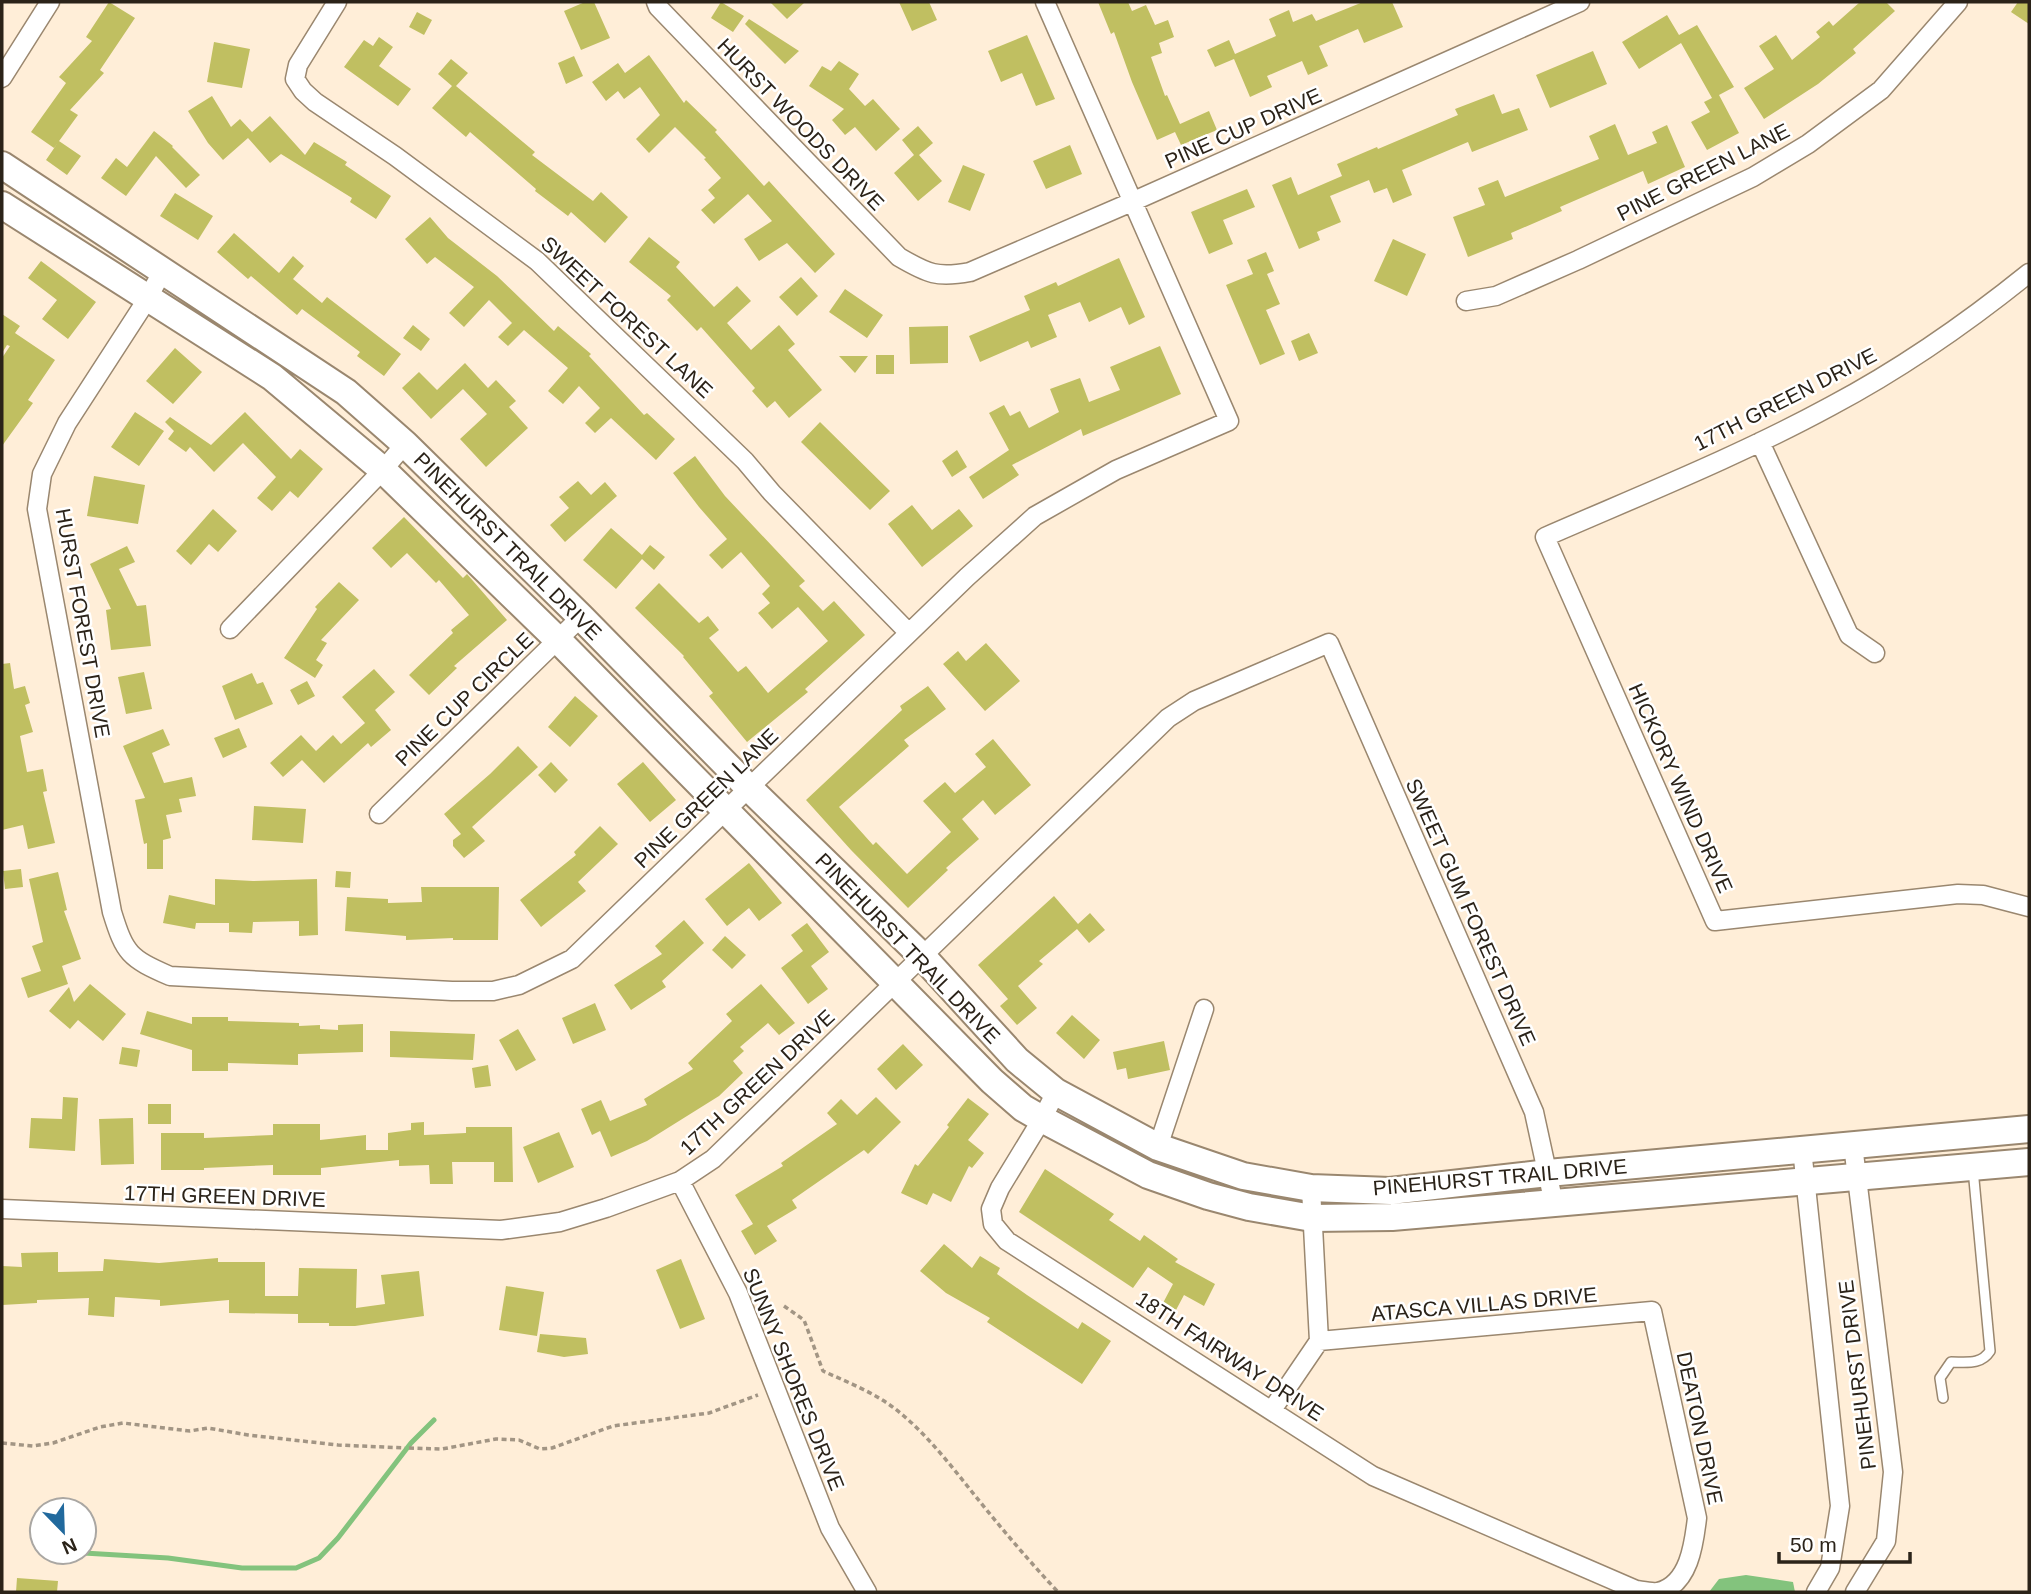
<svg xmlns="http://www.w3.org/2000/svg" width="2031" height="1594" font-family="Helvetica,sans-serif">
	<style>
		.water { fill: #83c37d }
		.lines { fill: none; stroke-linecap: round; stroke-linejoin: round }
		.stream { stroke: #83c37d; stroke-width: 5 }
		.building { fill: #c0bf61 }
		.lane-casing { stroke: #9a876f; stroke-width: 12 }
		.street-casing { stroke: #9a876f; stroke-width: 21 }
		.secondary-casing { stroke: #9a876f; stroke-width: 30 }
		.path { stroke: #a29584; stroke-width: 3.5; stroke-dasharray: 5 3.5; stroke-linecap: butt }
		.lane { stroke: #fff; stroke-width: 9 }
		.street { stroke: #fff; stroke-width: 18 }
		.secondary { stroke: #fff; stroke-width: 26 }
		.labels { text-anchor: middle; dominant-baseline: central; stroke-width: 5; stroke-linejoin: round; paint-order: stroke }
		.street-label { font-size: 21px; fill: #2b2319; stroke: #fff }
	</style>
	<rect width="100%" height="100%" fill="#ffeed8"/>
	<path class="water" d="M1746,1575l47,7 2,10h-86l10,-13z"/>
	<g class="lines">
		<path class="stream" d="M67,1552l101,6 74,10h54l23,-10 19,-20 73,-95 23,-23"/>
	</g>
	<path class="building" d="M109,2l26,16 -35,52 4,3 -34,37 8,5 -24,33 -23,-16 35,-49 -7,-6 33,-36 -6,-4z
		M585,2h9l16,36 -29,12 -17,-39z
		M721,2l23,14 -11,16 -22,-14z
		M770,2h35l-18,17z
		M899,2h30l8,18 -25,11z
		M1098,2h30l4,9 14,-6 9,20 13,-5 6,17 -15,6 3,10 -11,4 14,39 2,-1 13,29 29,-13 8,19 -36,15 -6,-13 -18,8 -25,-58 -18,-50 -3,2z
		M1363,2h29l11,25 -39,16 -6,-14 -39,17 9,20 -20,9 -6,-14 -35,15 5,11 -22,10 -16,-38 -19,8 -8,-17 22,-10 6,14 41,-18 -7,-17 20,-9 4,12 19,-8 4,7z
		M1860,2h26l9,9 -42,38 3,4 -38,31 -54,35 -20,-31 30,-19 -15,-23 17,-11 16,25 28,-23 -4,-5 13,-11 4,5z
		M2018,2h11v22l-18,-12z
		M417,12l15,8 -8,15 -15,-8z
		M1667,15l12,20 18,-10 37,62 -15,8 20,38 -32,17 -16,-28 19,-10 -6,-10 8,-4 -31,-55 -42,26 -17,-27z
		M749,19l50,32 -14,13 -40,-40z
		M1027,35l28,64 -19,7 -14,-33 -21,9 -13,-31z
		M379,37l14,10 -14,19 32,23 -13,17 -54,-39 20,-27 9,6z
		M214,42l36,7 -8,39 -35,-6z
		M1593,51l14,33 -57,24 -14,-33z
		M649,55l35,48 2,-3 31,30 -2,2 49,54 5,-5 66,73 -20,19 -28,-30 -28,18 -15,-22 28,-18 -24,-27 -34,30 -13,-14 14,-12 -7,-8 13,-12 -17,-19 2,-1 -31,-31 -26,26 -13,-14 24,-24 -20,-28 -16,12 -6,-8 -12,10 -14,-19 26,-19 7,10z
		M574,56l9,20 -17,8 -8,-21z
		M451,59l17,14 -12,13 79,66 -3,3 61,46 8,-9 27,25 -23,26 -34,-31 -3,4 -33,-25 1,-2 -66,-57 -4,5 -34,-29 20,-22 -14,-12z
		M839,61l20,13 -10,15 16,17 8,-7 27,30 -24,22 -21,-24 -10,8 -13,-15 12,-11 -35,-23 13,-20 9,5z
		M1494,94l8,20 17,-6 9,22 -56,22 -4,-10 -66,28 10,25 -19,8 -6,-15 -13,5 -5,-13 -39,16 11,26 -24,10 3,8 -21,9 -27,-64 19,-8 7,18 44,-19 -5,-12 40,-17 1,2 80,-34 -3,-6z
		M212,96l19,31 9,-8 12,13 18,-16 35,39 9,-13 33,20 -2,3 46,31 -15,23 -26,-17 2,-4 -71,-44 -11,9 -22,-25 -25,22 -15,-17 -20,-32z
		M1615,124l13,31 29,-12 -5,-11 15,-7 18,42 -37,17 -5,-13 -83,36 2,4 -51,22 2,6 -45,18 -15,-40 32,-12 -7,-17 20,-8 7,17 94,-38 -10,-23z
		M918,126l15,17 -14,12 23,26 -24,20 -24,-28 20,-18 -12,-15z
		M154,131l19,15 -1,1 28,28 -14,13 -30,-32 -30,40 -25,-18 15,-20 11,9z
		M59,141l22,15 -14,19 -21,-15z
		M1070,145l12,29 -36,15 -13,-28z
		M963,165l22,9 -15,37 -22,-9z
		M1247,189l8,18 -32,13 10,24 -24,10 -18,-42z
		M175,193l38,23 -15,24 -38,-24z
		M430,217l18,21 49,38 57,55 4,-5 33,28 -2,2 55,59 3,-2 28,26 -19,21 -45,-42 -16,15 -10,-10 15,-15 -21,-22 -16,18 -15,-13 20,-23 -44,-38 -16,16 -10,-9 14,-14 -23,-23 -25,27 -15,-14 25,-26 -39,-30 -8,7 -22,-25z
		M234,233l45,40 14,-17 11,10 -11,13 29,24 5,-6 74,57 -17,22 -27,-20 3,-4 -58,-43 -5,6 -46,-39 -3,3 -31,-27z
		M649,237l31,25 -4,5 38,40 23,-21 14,15 -24,22 24,27 28,-25 16,19 -7,6 34,40 -33,28 -14,-17 -8,7 -15,-17 3,-3 -54,-61 -4,4 -30,-31 4,-4 -42,-34z
		M1393,239l33,15 -19,42 -33,-15z
		M1266,252l8,19 -7,3 13,30 -14,6 19,44 -25,11 -34,-80 27,-11 -6,-14z
		M1119,258l26,59 -16,8 -8,-18 -32,15 -9,-20 -32,13 9,22 -26,11 -3,-7 -48,21 -11,-26 61,-26 -6,-14 32,-14 2,4z
		M41,261l55,41 -28,37 -26,-20 15,-19 -29,-22z
		M801,277l17,19 -21,20 -18,-19z
		M845,289l38,26 -16,23 -38,-26z
		M2,314l18,12 -5,7 40,27 -27,40 5,3 -31,43v-88l8,-12 -3,-1 -5,8z
		M413,325l17,14 -9,12 -18,-13z
		M948,326v37l-38,1 -1,-37z
		M1309,333l9,20 -19,8 -8,-20z
		M1160,346l21,48 -98,42 -2,-7 -69,36 7,10 -36,24 -14,-22 40,-27 -20,-37 15,-8 6,11 10,-5 9,17 30,-16 -9,-23 30,-11 9,24 31,-12 -10,-23z
		M175,348l27,24 -29,32 -27,-23z
		M876,355h18v19h-18z
		M839,356h29l-13,17z
		M465,363l23,25 8,-8 20,21 -7,6 19,21 -42,39 -26,-28 27,-25 -24,-25 -32,30 -29,-31 17,-16 18,18z
		M135,412l29,19 -25,35 -28,-19z
		M245,412l46,47 9,-10 23,20 -25,29 -8,-7 -18,20 -15,-13 19,-21 -33,-34 -29,29 -24,-25 -4,5 -18,-13 6,-8 -9,-9 5,-5 41,28z
		M820,422l70,69 -20,19 -69,-68z
		M957,450l10,17 -15,10 -10,-16z
		M695,456l30,40 80,85 -6,5 24,25 11,-10 31,34 -60,54 3,3 -61,50 -38,-46 4,-3 -30,-36 1,-1 -49,-48 24,-25 40,40 9,-7 11,14 -10,8 29,34 8,-6 22,27 60,-52 -30,-34 -26,22 -14,-16 12,-10 -8,-9 8,-8 -29,-34 -19,17 -13,-14 18,-16 -28,-32 -26,-34z
		M94,476l51,9 -7,39 -51,-8z
		M578,481l13,14 14,-13 12,14 -52,46 -15,-17 19,-17 -10,-11z
		M912,505l20,25 27,-21 14,17 -51,41 -34,-43z
		M213,509l24,22 -19,21 -9,-8 -18,21 -15,-14z
		M404,517l59,61 4,-4 40,46 -53,46 3,2 -28,27 -20,-20 44,-42 -2,-3 18,-15 -30,-35 -3,3 -29,-30 -16,15 -19,-20z
		M611,528l31,27 8,-10 15,12 -11,13 -12,-11 -26,30 -33,-29z
		M127,546l8,16 -16,7 18,37 9,-1 5,41 -40,4 -5,-40 5,-1 -21,-45z
		M339,582l20,18 -38,40 6,3 -11,17 7,5 -8,13 -31,-20 33,-49 -2,-2z
		M986,643l34,38 -35,30 -42,-47 15,-13 8,10z
		M10,663l4,26 11,-3 5,17 -5,2 8,27 -13,4 7,36 16,-3 4,22 -4,1 12,51 -27,6 -5,-24 -21,5v-166z
		M374,669l21,23 -20,18 16,20 -20,17 -3,-4 -44,40 -22,-23 -19,17 -13,-14 31,-28 15,16 17,-16 8,9 24,-21 -23,-26z
		M144,672l8,37 -26,5 -8,-37z
		M252,673l5,11 6,-2 10,22 -38,16 -13,-34z
		M307,681l8,15 -17,9 -8,-15z
		M928,686l18,23 -42,31 5,6 -70,61 34,38 3,-3 31,32 44,-42 -28,-31 22,-19 10,11 31,-26 -11,-13 18,-15 38,46 -36,30 -12,-15 -21,19 17,20 -33,29 2,2 -40,38 -57,-58 -45,-50 96,-90 -2,-4z
		M575,696l23,20 -28,31 -22,-20z
		M239,728l8,19 -24,11 -9,-20z
		M163,729l7,16 -18,8 12,30 28,-6 4,19 -17,3 3,13 -16,3 5,23 -8,2v29h-16v-26l-3,1 -9,-44 10,-2 -22,-52z
		M518,746l20,21 -66,60 13,14 -21,17 -11,-12v-6l8,-6 -17,-20 46,-40z
		M551,762l17,18 -13,13 -17,-18z
		M643,762l33,38 -26,22 -33,-38z
		M254,806l52,3 -3,34 -51,-3z
		M600,826l18,18 -40,38 8,9 -45,36 -21,-27 56,-45 -2,-3z
		M749,863l33,40 -23,18 -10,-13 -22,18 -22,-27z
		M21,869l2,18 -18,2 -2,-18z
		M336,871l15,1 -1,16 -15,-1z
		M58,872l9,38 -3,1 17,48 -19,7 6,18 -40,14 -7,-20 20,-7 -9,-25 11,-4 -14,-63z
		M215,879l38,2 64,-2 1,56 -19,1v-15l-46,1 -1,11 -23,-1v-9h-33l-1,6 -32,-6 6,-28 46,10z
		M421,887h78l-1,53h-45v-2l-47,2v-4l-61,-5 2,-34 41,2v4l34,-1z
		M1054,896l24,28 12,-11 15,17 -16,13 -12,-14 -38,32 4,3 -25,22 19,22 -20,17 -17,-19 8,-7 -30,-34z
		M684,920l20,23 -42,38 4,6 -35,23 -17,-25 48,-31 -7,-8z
		M807,923l22,29 -18,14 17,23 -20,15 -27,-36 22,-17 -12,-16z
		M725,936l21,19 -14,14 -20,-19z
		M90,984l36,30 -23,27 -25,-21 -8,9 -21,-18 20,-24 5,15z
		M761,984l34,39 -16,12 -11,-12 -28,24 4,4 -11,10 10,12 -24,23 -72,45 -36,16 -11,-26 -8,4 -11,-26 20,-9 9,21 37,-16 -3,-6 49,-30 -5,-6 44,-42 -6,-7z
		M595,1003l11,27 -33,14 -11,-26z
		M147,1011l45,13v-7h36v4l71,2v3l21,-1v4l18,1v-5l25,-1v28l-65,2v11l-70,-2v8h-36v-21l-52,-16z
		M1072,1015l28,25 -16,19 -28,-26z
		M518,1029l18,31 -20,11 -17,-31z
		M390,1031l85,3 -2,26 -83,-3z
		M1164,1041l6,29 -42,9 -2,-11 -9,2 -4,-18z
		M903,1044l20,21 -27,25 -19,-21z
		M122,1047l18,3 -3,17 -18,-3z
		M488,1065l3,21 -16,2 -3,-20z
		M63,1097l15,1 -3,53 -46,-3 2,-30 31,1z
		M876,1097l25,25 -33,32 -4,-4 -72,50 5,8 -30,18 10,15 -22,14 -14,-24 12,-7 -18,-29 48,-29 -2,-3 56,-39 -10,-11 14,-14 16,16z
		M968,1098l21,16 -21,26 16,13 -12,15 -3,-2 -18,36 -18,-9 -6,12 -26,-12 14,-29 3,2 31,-39 -2,-2z
		M148,1104h23v20h-23z
		M133,1118l1,46 -33,1 -2,-46z
		M424,1122v13l42,-2v-6h46l1,55h-19v-20h-42l1,22h-23l-1,-19 -30,1v-6l-78,8v7h-48v-10l-69,3v2h-43v-37h43v5l69,-3v-11h47v16l46,-5v15h22v-17l23,-3v-7z
		M559,1132l15,35 -36,16 -15,-36z
		M1045,1169l69,45 -5,6 31,21 4,-6 34,24 -3,3 40,22 -11,22 -20,-11 -8,15 -13,-7 10,-19 -25,-17 -15,21 -114,-76z
		M944,1244l28,24 8,-12 20,12 -3,6 30,21 51,34 4,-7 29,19 -29,43 -95,-62 3,-4 -44,-25 -26,-22z
		M58,1252v20l45,-1 1,-12 55,4 59,-5v4h47v34h33l1,-28 58,1 -1,39 29,-4 -4,-29 38,-4 5,45 -69,10h-26v-3h-31v-9l-69,-1v-13l-69,6v-6l-45,-3 -1,20 -26,-2 1,-17 -52,2v3l-35,2v-39l20,1 -1,-14z
		M681,1259l24,60 -25,10 -24,-59z
		M506,1286l38,6 -7,44 -38,-6z
		M540,1334l46,4 2,16 -24,3 -27,-5z
		M17,1578l41,3 -1,11h-41z"/>
	<g class="lines">
		<g class="lane-casing">
			<path id="lane" d="M1943,1398l-3,-20 11,-16c16,0 30,3 39,-11l-17,-182"/>
		</g>
		<g class="street-casing">
			<path id="street" d="M337,2l-39,63 -3,14 8,12 12,11 80,54 142,105 208,200 27,32 137,140
				M656,2l2,5 241,250c29,17 38,21 71,15l164,-71 446,-199
				M2,78l48,-76
				M163,270l-15,28 -81,125 -25,51 -5,35 75,403c13,42 17,46 58,64l282,15h41l26,-6 53,-26 395,-382 68,-61 81,-46 113,-49 -184,-419
				M2029,273c-62,50 -128,96 -198,133 -92,50 -190,89 -286,131l170,384 243,-27 25,1 46,12
				M1466,301l30,-5 82,-36 175,-83 55,-33 73,-54 77,-88
				M1760,442l89,193 26,18
				M230,629l153,-159 22,-26
				M379,814l202,-197
				M1056,1092l-14,27 -42,69 -9,21 2,15 14,17 366,235 263,114c7,1 16,3 22,2 31,-7 36,-48 39,-74l-45,-207 -333,30
				M1853,1145l40,327 -7,69 -31,51
				M1158,1147l46,-138
				M1802,1149l38,357 -10,62 -14,24
				M680,1181l58,112 92,235 37,64
				M2,1209l499,21 59,-8 46,-14 74,-27 33,-22 455,-441 26,-17 135,-58 205,469 20,92
				M1272,1410l47,-69 -8,-153"/>
		</g>
		<g class="secondary-casing">
			<path id="secondary" d="M2,165l344,227 59,52 176,173 168,171 173,168 95,104 39,32 102,55 85,29 68,12 79,3 158,-18 481,-44
				M2,205l270,172 111,93 175,170 434,441 31,27 19,11 106,56 60,21 41,11 63,11 80,-1 637,-55"/>
		</g>
		<path class="path" d="M784,1306l20,14 19,51c24,11 50,21 71,37 34,26 60,62 87,95 25,31 50,60 77,89
			M2,1443l31,3 20,-3 47,-16 23,-4 67,8 18,-3 40,7 90,10 67,3
			M409,1448l33,1 54,-10 23,1 21,9 12,-1 61,-22 96,-13 49,-18"/>
		<use href="#lane" class="lane"/>
		<use href="#street" class="street"/>
		<use href="#secondary" class="secondary"/>
	</g>
	<g class="labels">
		<g class="street-label">
			<text transform="translate(801 124) rotate(46)">HURST WOODS DRIVE</text>
			<text transform="translate(1243 128) rotate(-24)">PINE CUP DRIVE</text>
			<text transform="translate(1703 172) rotate(-27)">PINE GREEN LANE</text>
			<text transform="translate(627 317) rotate(43)">SWEET FOREST LANE</text>
			<text transform="translate(1785 399) rotate(-27)">17TH GREEN DRIVE</text>
			<text transform="translate(508 546) rotate(45)">PINEHURST TRAIL DRIVE</text>
			<text transform="translate(83 623) rotate(80)">HURST FOREST DRIVE</text>
			<text transform="translate(464 699) rotate(-44)">PINE CUP CIRCLE</text>
			<text transform="translate(1681 788) rotate(66)">HICKORY WIND DRIVE</text>
			<text transform="translate(706 798) rotate(-44)">PINE GREEN LANE</text>
			<text transform="translate(1471 912) rotate(66)">SWEET GUM FOREST DRIVE</text>
			<text transform="translate(908 948) rotate(46)">PINEHURST TRAIL DRIVE</text>
			<text transform="translate(757 1082) rotate(-43)">17TH GREEN DRIVE</text>
			<text transform="translate(1500 1177) rotate(-5)">PINEHURST TRAIL DRIVE</text>
			<text transform="translate(225 1196) rotate(2)">17TH GREEN DRIVE</text>
			<text transform="translate(1484 1304) rotate(-5)">ATASCA VILLAS DRIVE</text>
			<text transform="translate(1230 1356) rotate(33)">18TH FAIRWAY DRIVE</text>
			<text transform="translate(1857 1375) rotate(-97)">PINEHURST DRIVE</text>
			<text transform="translate(794 1379) rotate(68)">SUNNY SHORES DRIVE</text>
			<text transform="translate(1700 1428) rotate(78)">DEATON DRIVE</text>
		</g>
	</g>
	<rect width="2031" height="1594" fill="none" stroke="#2b2319" stroke-width="7"/>
	<g transform="translate(63 1531) rotate(157)"><circle r="33" fill="#ffffff" stroke="#aaa7a3" stroke-width="2"/>
	<path d="M0-5L12 26L0 18L-12 26Z" fill="#21699d"/>
	<text y="-10" font-size="19" font-weight="bold" text-anchor="middle" fill="#2b2319">N</text>
	</g>
	<path d="M1779 1552v10h131v-10" fill="none" stroke="#2b2319" stroke-width="3.5"/>
	<text x="1790" y="1552" font-size="21" fill="#2b2319" stroke="#ffffff" stroke-width="5" paint-order="stroke">50 m</text>
</svg>
